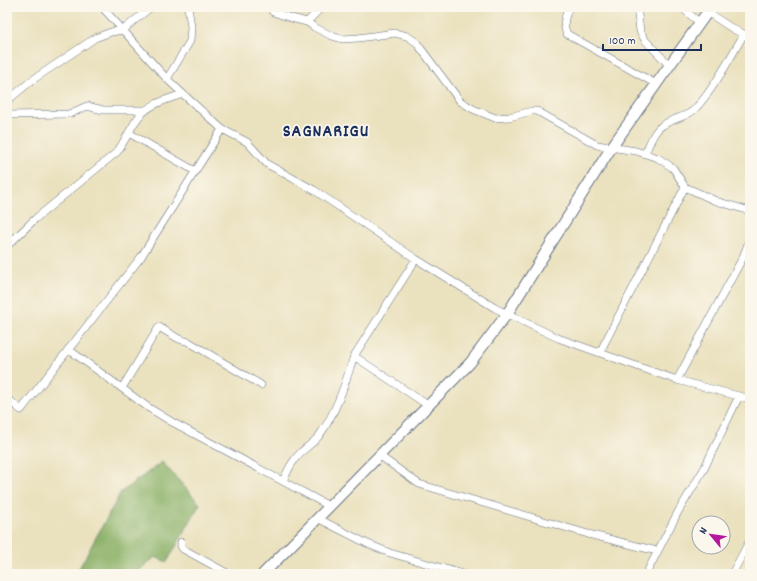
<svg xmlns="http://www.w3.org/2000/svg" width="757" height="581" font-family="Dekko,sans-serif">
	<style>
		.forest { fill: #8ab066; stroke: #527062 }
		.lines { fill: none; stroke-linecap: round; stroke-linejoin: round }
		.street-casing { stroke: #636d80; stroke-width: 8 }
		.secondary-casing { stroke: #636d80; stroke-width: 12 }
		.street { stroke: #fff; stroke-width: 7 }
		.secondary { stroke: #fff; stroke-width: 10 }
		.labels { text-anchor: middle; dominant-baseline: central; stroke-width: 3.5; stroke-linejoin: round; paint-order: stroke }
		.district-label { font-size: 18px; font-weight: bold; letter-spacing: 1px; fill: #1b2f5e; stroke: #fbf7ec }
	</style>
	<rect width="100%" height="100%" fill="#fbf7ec"/>
	<filter id="ink" filterUnits="userSpaceOnUse"><feTurbulence type="fractalNoise" baseFrequency=".025" numOctaves="2"/><feDisplacementMap in="SourceGraphic" scale="8" xChannelSelector="R" yChannelSelector="G"/><feConvolveMatrix kernelMatrix="1 2 1 2 8 2 1 2 1" color-interpolation-filters="sRGB"/></filter>
	<filter id="wash" filterUnits="userSpaceOnUse"><feTurbulence type="fractalNoise" baseFrequency=".012" numOctaves="4" result="noise"/><feDisplacementMap in="SourceGraphic" scale="16" xChannelSelector="R" yChannelSelector="G"/><feGaussianBlur stdDeviation="0.9" result="paint"/><feColorMatrix in="noise" values="0 0 0 0 0 0 0 0 0 0 0 0 0 0 0 0 0 1.4 0 .05"/><feComposite in="paint" operator="in"/></filter>
	<g filter="url(#wash)">
		<rect width="100%" height="100%" fill="#eae1be"/>
		<path class="forest" d="M162,462l38,42 -33,58 -12,-5 -20,17h-59l45,-82z"/>
	</g>
	<g filter="url(#ink)">
		<g class="lines">
			<g class="street-casing">
				<path id="street" d="M102,7l65,72 16,15 39,35 25,13 20,22 47,26 102,69 79,49 63,30 87,31 32,11 73,19
					M270,7l3,5 18,6 16,4 7,5 18,9 10,3 16,-1 37,-5 12,3 9,6 44,59 13,8 22,9 14,-1 23,-6h5l60,34 39,6 22,7 15,10 12,19 31,14 34,10
					M569,7c-4,9 -7,18 -2,27l89,50
					M637,7l3,24 5,9 24,25
					M681,7l19,16
					M707,12l26,17 17,8
					M307,22l15,-15
					M167,79l23,-38 1,-14 -3,-20
					M7,101l24,-20 64,-43 16,-6 12,-2 28,-23
					M7,115l62,-1 18,-8 16,4h42
					M129,133l66,38
					M645,153c4,-7 7,-18 13,-24 10,-11 27,-10 37,-20 19,-20 35,-51 49,-75
					M7,246l28,-27 82,-67c7,-10 12,-20 18,-30 11,-17 29,-22 48,-28
					M68,349l81,59 23,14 157,84
					M600,352l85,-165
					M354,356l75,50
					M677,380l66,-123 7,-18
					M122,388l37,-61 20,12 10,3 72,43
					M7,398l14,12 120,-153 81,-128
					M380,456l39,28 169,50 69,17
					M283,481c5,-11 9,-20 18,-29 6,-5 13,-10 18,-16 17,-23 26,-52 35,-80l62,-97
					M317,518l51,26 22,9 73,21
					M181,542v4l2,3 46,25
					M646,574l32,-62 26,-43 35,-73
					M732,574l18,-34"/>
			</g>
			<g class="secondary-casing">
				<path id="secondary" d="M263,574l207,-211 37,-49 104,-166 100,-141"/>
			</g>
			<use href="#street" class="street"/>
			<use href="#secondary" class="secondary"/>
		</g>
	</g>
	<g class="labels">
		<g class="district-label">
			<text x="326" y="132">SAGNARIGU</text>
		</g>
	</g>
	<rect width="757" height="581" fill="none" stroke="#fbf7ec" stroke-width="24"/>
	<g transform="translate(711 535) rotate(299)"><circle r="19" fill="#fbf7ec" stroke="#a1a7b3"/>
	<path d="M0-3L7 15L0 10L-7 15Z" fill="#b5179e"/>
	<text y="-6" font-size="11" font-weight="bold" text-anchor="middle" fill="#1b2f5e">N</text>
	</g>
	<path d="M603 44v6h98v-6" fill="none" stroke="#1b2f5e" stroke-width="2"/>
	<text x="609" y="44" font-size="12" fill="#1b2f5e" stroke="#fbf7ec" stroke-width="3" paint-order="stroke">100 m</text>
</svg>
